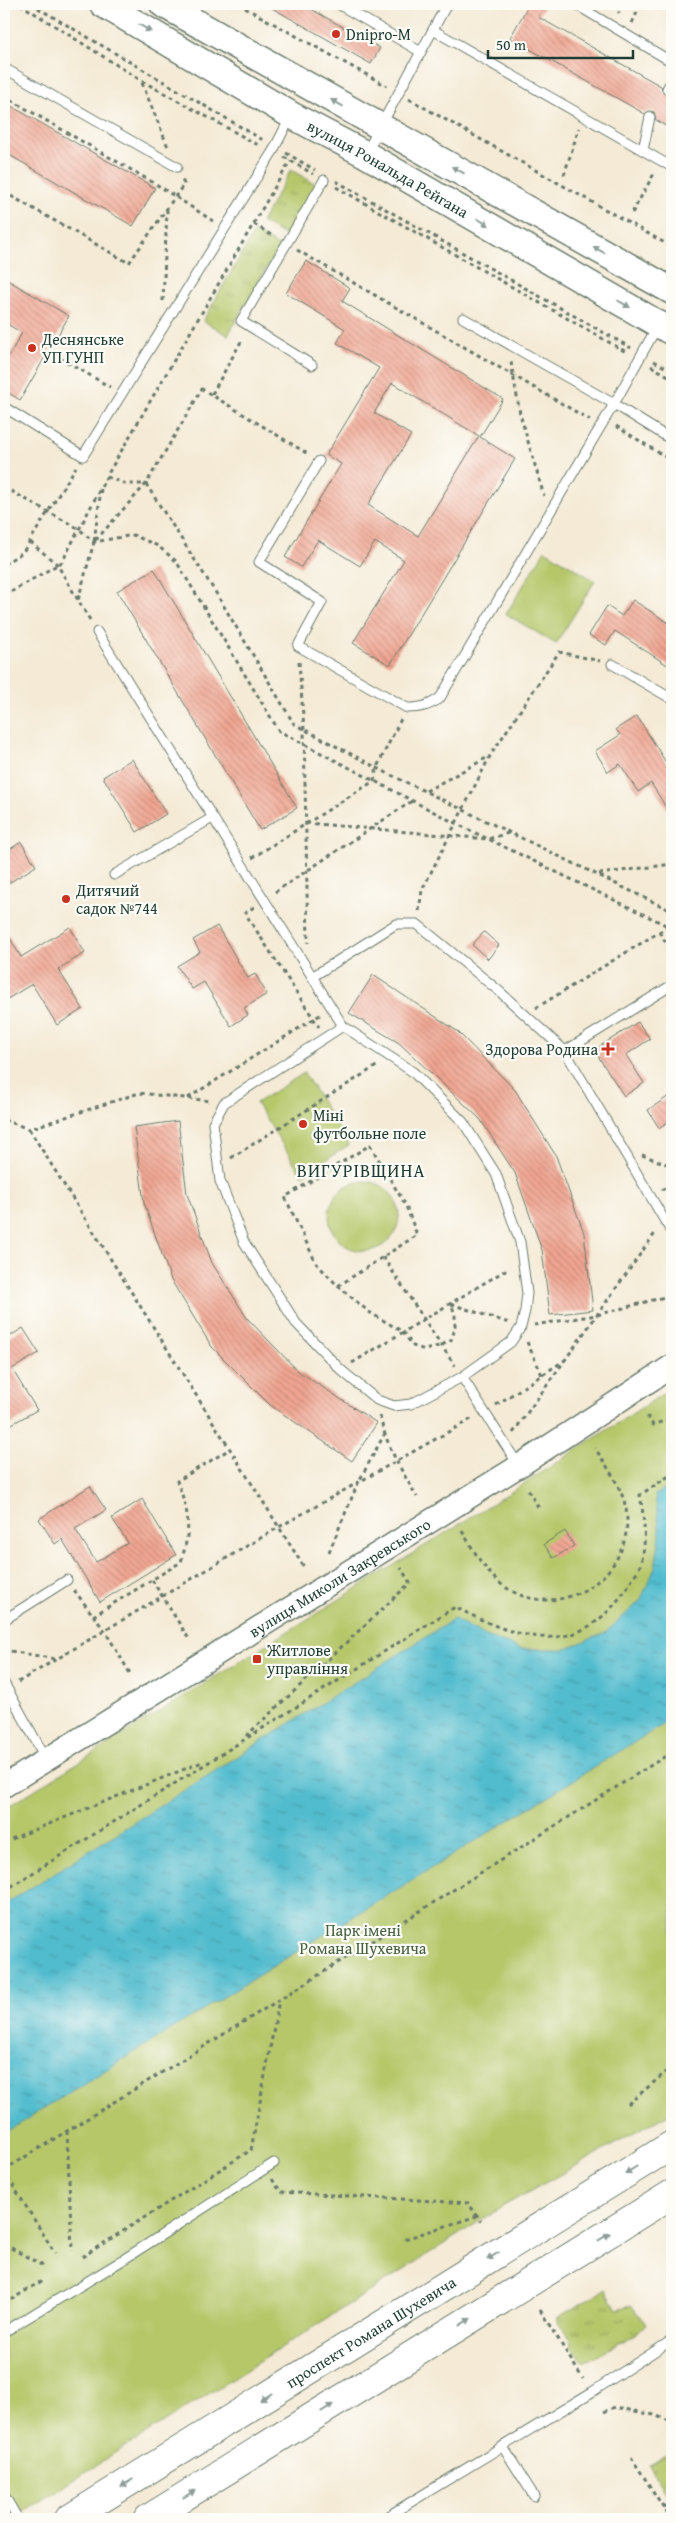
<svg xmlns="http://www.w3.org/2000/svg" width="676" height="2523" font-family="'Gentium Book Plus',serif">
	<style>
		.grass { fill: url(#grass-tufts); stroke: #6a8250 }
		.green { fill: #b6c76b; stroke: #6a8250 }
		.water { fill: url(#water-ripples); stroke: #387c81 }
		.building { fill: url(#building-back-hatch); fill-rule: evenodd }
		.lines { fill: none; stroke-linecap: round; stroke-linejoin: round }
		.service-casing { stroke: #6a7a6c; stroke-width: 11 }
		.tertiary-casing { stroke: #6a7a6c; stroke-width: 25 }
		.secondary-casing { stroke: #6a7a6c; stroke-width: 29 }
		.primary-casing { stroke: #6a7a6c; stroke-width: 30 }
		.path { stroke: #6a7a6c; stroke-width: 3; stroke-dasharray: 4 4; stroke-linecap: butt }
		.service { stroke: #fff; stroke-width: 9 }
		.tertiary { stroke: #fff; stroke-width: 22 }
		.secondary { stroke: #fff; stroke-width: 26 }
		.primary { stroke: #fff; stroke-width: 28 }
		.oneway { fill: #8f9e9a }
		.poi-dot { fill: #c8321e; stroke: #fdfcf7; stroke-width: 2 }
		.labels { text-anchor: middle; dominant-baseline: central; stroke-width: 4.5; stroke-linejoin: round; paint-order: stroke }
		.poi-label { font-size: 16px; fill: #1f3d34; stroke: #fdfcf7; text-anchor: start }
		.street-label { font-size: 16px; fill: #1f3d34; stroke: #fdfcf7 }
		.park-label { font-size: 16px; fill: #456042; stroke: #fdfcf7 }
		.neighbourhood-label { font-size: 18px; letter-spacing: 1px; fill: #1f3d34; stroke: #fdfcf7 }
	</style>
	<defs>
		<pattern id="grass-tufts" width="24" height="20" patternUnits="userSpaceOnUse" patternTransform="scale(1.25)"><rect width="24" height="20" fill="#b6c76b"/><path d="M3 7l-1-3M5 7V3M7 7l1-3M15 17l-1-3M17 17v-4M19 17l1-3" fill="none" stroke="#93a359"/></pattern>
		<pattern id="water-ripples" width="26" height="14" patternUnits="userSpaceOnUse" patternTransform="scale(1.25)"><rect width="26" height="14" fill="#51bcce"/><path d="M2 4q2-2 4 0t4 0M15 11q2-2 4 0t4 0" fill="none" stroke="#439aa8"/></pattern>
		<pattern id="building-back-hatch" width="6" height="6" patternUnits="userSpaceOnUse" patternTransform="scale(1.25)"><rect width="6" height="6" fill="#f1a692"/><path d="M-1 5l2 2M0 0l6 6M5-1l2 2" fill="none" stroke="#c38878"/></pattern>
	</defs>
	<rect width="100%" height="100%" fill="#fdfcf7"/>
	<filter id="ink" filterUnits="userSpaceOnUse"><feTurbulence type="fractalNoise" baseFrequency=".02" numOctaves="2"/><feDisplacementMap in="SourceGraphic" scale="10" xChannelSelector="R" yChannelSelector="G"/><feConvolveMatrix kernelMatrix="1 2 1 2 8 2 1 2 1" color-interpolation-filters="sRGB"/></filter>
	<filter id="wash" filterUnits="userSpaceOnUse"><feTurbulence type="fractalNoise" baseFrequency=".0096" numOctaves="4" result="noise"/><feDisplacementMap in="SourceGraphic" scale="20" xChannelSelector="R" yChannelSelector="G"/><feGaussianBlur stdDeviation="1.12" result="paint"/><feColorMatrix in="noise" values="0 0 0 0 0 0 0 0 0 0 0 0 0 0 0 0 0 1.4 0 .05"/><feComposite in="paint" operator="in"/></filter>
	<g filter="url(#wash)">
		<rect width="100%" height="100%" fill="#f4ead5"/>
		<path class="grass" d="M291,170l25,14 -30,52 -25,-14z
			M254,232l25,14 -51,89 -25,-14z
			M605,2289l12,20 14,-4 15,19 -10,10 -52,28 -14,-17 1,-3 -14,-24z
			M672,2451v53l-23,-39z"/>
		<path class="green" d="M545,550l50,31 -39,63 -50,-30z
			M304,1073l45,72 -47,30 -46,-72z
			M329 1216a35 35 0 1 1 70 0a35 35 0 1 1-70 0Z
			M672,1388v724l-170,95 -490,312h-8v-710l510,-319z"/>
		<path class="water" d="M672,1484v235l-668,414v-228l450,-286 32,17 35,13h44l40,-16 35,-32 15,-33 5,-33 -5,-40z"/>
		<g id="blocks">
			<path class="building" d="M265,4h37l78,44 -9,16z
				M529,4h17l-8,13 123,69 3,8 8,-1v37l-16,-10 -2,-8 -5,-1 -4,3 -135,-76z
				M4,102l151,86 -22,38 -129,-74z
				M306,261l44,27 -8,13 161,98 -23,38 35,22 -125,206 -37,-22 51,-83 -29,-18 -15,24 -42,-26 -17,27 -16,-10 56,-93 -15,-9 53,-87 -42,-25 8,-14 -59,-36zM392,383l87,53 -61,100 -50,-31 43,-70 -37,-22z
				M4,278l65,38 -49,84 -16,-10v-26l18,-31 -18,-11z
				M154,569l143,239 -37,22 -143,-239z
				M633,600l39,25v43l-57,-37 -9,14 -17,-10 18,-29 15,10z
				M637,716l35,56v45l-21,-34 -13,9 -18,-28 -12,8 -13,-21 25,-16 -4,-6z
				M132,759l34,55 -29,18 -34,-55z
				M21,842l15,24 -32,20v-33z
				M217,926l31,52 7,-4 12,20 -23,14 4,7 -17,11 -27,-44 -12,7 -15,-23 23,-14 -7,-12z
				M70,927l15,26 -27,16 25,40 -26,16 -25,-41 -28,17v-73l17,29z
				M484,932l15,13 -11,14 -16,-14z
				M373,975l84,56 58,59 41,66 28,77 9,77 -43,5 -8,-65 -27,-77 -35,-54 -81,-76 -50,-30z
				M638,1022l12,17 -24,16 18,28 -20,13 -30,-46z
				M672,1094v25l-13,9 -11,-18z
				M178,1121l9,73 25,69 35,55 51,53 79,52 -25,38 -82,-56 -58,-58 -41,-67 -27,-77 -10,-76z
				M23,1328l16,25 -27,16 25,41 -27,15 -6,-11v-74z
				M90,1486l16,24 -31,19 21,33 32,-19 -16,-25 30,-19 34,56 -76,47 -38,-63 -7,5 -16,-25z
				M565,1531l9,15 -21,12 -9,-14z"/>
		</g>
	</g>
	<g filter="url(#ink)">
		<use href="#blocks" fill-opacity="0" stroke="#6a7a6c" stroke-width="1"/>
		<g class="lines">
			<g class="service-casing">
				<path id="service" d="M338,4l83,48
					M580,7l92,55
					M433,30l239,137
					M4,68l173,99
					M667,89l5,-9
					M643,150l7,-33
					M366,153l81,-149
					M463,318l151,86 58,36
					M312,365l-71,-44 83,-141
					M4,407l79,49 190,-305 17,-33
					M319,461l-60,101 63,40 -24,44 109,62c13,0 22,-2 33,-10l174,-294 44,-79
					M97,632l246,394 -119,77 -11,20 7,58 24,61 52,81 45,47 36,30 17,6 17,-2 51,-27 57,89
					M612,664l60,35
					M114,875l98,-57
					M312,977l84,-53h21l82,67 66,60 107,182
					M343,1026l70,46 50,50 33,52 24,68 7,51 -2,18 -4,16 -10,15 -49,35
					M565,1051l107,-66
					M4,1620l63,-40
					M4,1683l42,76
					M4,2332l114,-69 156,-100
					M503,2447l31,49
					M4,2495l14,24
					M383,2519l209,-127 80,-52"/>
			</g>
			<g class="tertiary-casing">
				<g id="tertiary">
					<path id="s1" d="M4,1786l515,-320 153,-100"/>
				</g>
			</g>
			<g class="secondary-casing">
				<g id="secondary">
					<path id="s2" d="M103,4l188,111 74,39 307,178"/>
					<path d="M163,4l509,287"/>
				</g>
			</g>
			<g class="primary-casing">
				<g id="primary">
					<path id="s3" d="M69,2519l603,-374"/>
					<path d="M148,2519l524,-325"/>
				</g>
			</g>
			<path class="path" d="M20,4l122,77 118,65
				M31,4l232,136
				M238,4l149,82
				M616,4l3,9
				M632,23l9,-19
				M142,83l26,64
				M4,96l155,90 54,35
				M409,99l263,148
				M286,153l29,17
				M284,157l29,17
				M564,175l15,-47
				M336,181l295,167
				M336,187l292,166
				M4,192l125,71 55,-79 -3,-6
				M632,213l23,-41
				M254,224l20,13
				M297,250l293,170
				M163,301l4,-91
				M60,358l50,29
				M654,361l18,10
				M511,362l9,52 24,82
				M651,366l21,12
				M212,394l31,-56
				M616,426l56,35
				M107,477l19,7h20l70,109 78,131 93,49 285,138
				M4,487l75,42 15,13 39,-7 25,11 18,15 103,170 178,93 215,104
				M101,489l-7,53 52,-58 56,-95 106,65
				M30,542l27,22 21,36
				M4,564l19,-12 53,-85
				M4,596l58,-34 47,-90 181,-311
				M90,620l-12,-20 16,-58
				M299,662l5,67 4,214
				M426,791l64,-35
				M306,823l182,16 24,-7
				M252,858l122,-77 3,-14 24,-48
				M599,874l66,-9 7,-3
				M275,892l137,-91
				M254,907l-9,6 74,114
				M419,911l3,-21 68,-134 69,-104 41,9
				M659,932l13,20
				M536,1008l133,-82 3,-6
				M188,1098l132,-83
				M4,1120l25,9 110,-36 72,8
				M29,1129l275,438
				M642,1155l30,11
				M231,1158l147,-93
				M662,1190l10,-7
				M383,1257l72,109
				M338,1286l79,-51 -11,-29 -36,-61 -85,52 31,66 22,23 31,26 34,20 10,14 12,4 17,-5 9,-5 4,-11v-15l-4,-10
				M451,1304l58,19
				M534,1325l63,-10 75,-20
				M527,1342l15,33
				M352,1363l157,-95
				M496,1405l69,-45
				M380,1416c6,30 22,55 37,81
				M647,1416l6,9 19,-7
				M513,1433l143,-201
				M528,1490l12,20
				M462,1531c13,21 25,46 48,59 55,32 126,-18 116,-81 -4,-22 -19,-42 -31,-61
				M329,1552l29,-69 26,-48
				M152,1580l37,59
				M74,1590l31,41 26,44
				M93,1616l88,-54c10,-34 9,-48 -4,-81l53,-32
				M4,1647l6,4 46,8
				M18,1682l261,-155 194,-109
				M246,1736l164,-153 -9,-15
				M4,1751l1,2
				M4,1842l198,-80
				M4,1891l451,-284c28,14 54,27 86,30 42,3 68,-21 89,-54 3,-6 9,-13 11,-20 6,-23 3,-45 -1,-68l32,-21
				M628,2104l44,-37
				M67,2131l5,120
				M4,2170l275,-170 393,-248
				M4,2171l51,82
				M272,2179l9,13 187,11 13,18
				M405,2239l72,-23
				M4,2244l41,23
				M82,2257l169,-107 28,-150
				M4,2304l41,-25
				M540,2310l43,69
				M604,2412l11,-5 39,8 18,7
				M631,2457l40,62
				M662,2505l10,5"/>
			<use href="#service" class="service"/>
			<use href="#tertiary" class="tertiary"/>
			<use href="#secondary" class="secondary"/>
			<use href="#primary" class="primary"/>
		</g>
		<defs><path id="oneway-solid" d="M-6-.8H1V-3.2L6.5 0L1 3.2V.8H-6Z" transform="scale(1.25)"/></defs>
		<g class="oneway">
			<use href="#oneway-solid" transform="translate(145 28) rotate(31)"/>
			<use href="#oneway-solid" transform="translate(337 103) rotate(-151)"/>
			<use href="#oneway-solid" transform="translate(458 170) rotate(-151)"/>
			<use href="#oneway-solid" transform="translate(483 222) rotate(30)"/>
			<use href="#oneway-solid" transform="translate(599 250) rotate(-151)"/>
			<use href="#oneway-solid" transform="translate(624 304) rotate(30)"/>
			<use href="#oneway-solid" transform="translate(631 2170) rotate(148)"/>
			<use href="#oneway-solid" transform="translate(604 2237) rotate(-32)"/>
			<use href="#oneway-solid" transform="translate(493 2256) rotate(148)"/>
			<use href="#oneway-solid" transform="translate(465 2322) rotate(-32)"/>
			<use href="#oneway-solid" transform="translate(266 2397) rotate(148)"/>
			<use href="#oneway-solid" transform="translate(327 2408) rotate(-32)"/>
			<use href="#oneway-solid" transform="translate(127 2483) rotate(148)"/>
			<use href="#oneway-solid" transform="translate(189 2494) rotate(-32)"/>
		</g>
	</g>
	<g class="poi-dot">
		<circle cx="336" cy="34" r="5"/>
		<circle cx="32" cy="348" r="5"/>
		<circle cx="66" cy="899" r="5"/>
		<path d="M605.5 1041.5h5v5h5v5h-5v5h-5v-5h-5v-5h5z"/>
		<circle cx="303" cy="1124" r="5"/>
		<rect x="252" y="1654" width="10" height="10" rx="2.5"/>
	</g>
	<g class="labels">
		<g class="poi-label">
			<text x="346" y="34">Dnipro-M</text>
			<text x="42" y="339">Деснянське<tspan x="42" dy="18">УП ГУНП</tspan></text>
			<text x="76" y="890">Дитячий<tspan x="76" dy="18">садок №744</tspan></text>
			<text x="598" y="1049" text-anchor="end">Здорова Родина</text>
			<text x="313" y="1115">Міні<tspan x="313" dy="18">футбольне поле</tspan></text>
			<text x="267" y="1650">Житлове<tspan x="267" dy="18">управління</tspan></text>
		</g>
		<g class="street-label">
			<text stroke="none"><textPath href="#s2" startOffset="329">вулиця Рональда Рейгана</textPath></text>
			<text stroke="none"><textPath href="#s1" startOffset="395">вулиця Миколи Закревського</textPath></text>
			<text stroke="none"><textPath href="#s3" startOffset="355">проспект Романа Шухевича</textPath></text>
		</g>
		<g class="park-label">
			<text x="363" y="1930">Парк імені<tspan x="363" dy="18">Романа Шухевича</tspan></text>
		</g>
		<g class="neighbourhood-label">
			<text x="361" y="1170">ВИГУРІВЩИНА</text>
		</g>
	</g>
	<rect width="676" height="2523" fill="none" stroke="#fdfcf7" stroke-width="20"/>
	<path d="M488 50v8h145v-8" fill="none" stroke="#1f3d34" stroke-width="2.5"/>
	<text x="496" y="50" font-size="15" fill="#1f3d34" stroke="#fdfcf7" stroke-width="4" paint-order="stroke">50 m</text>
</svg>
